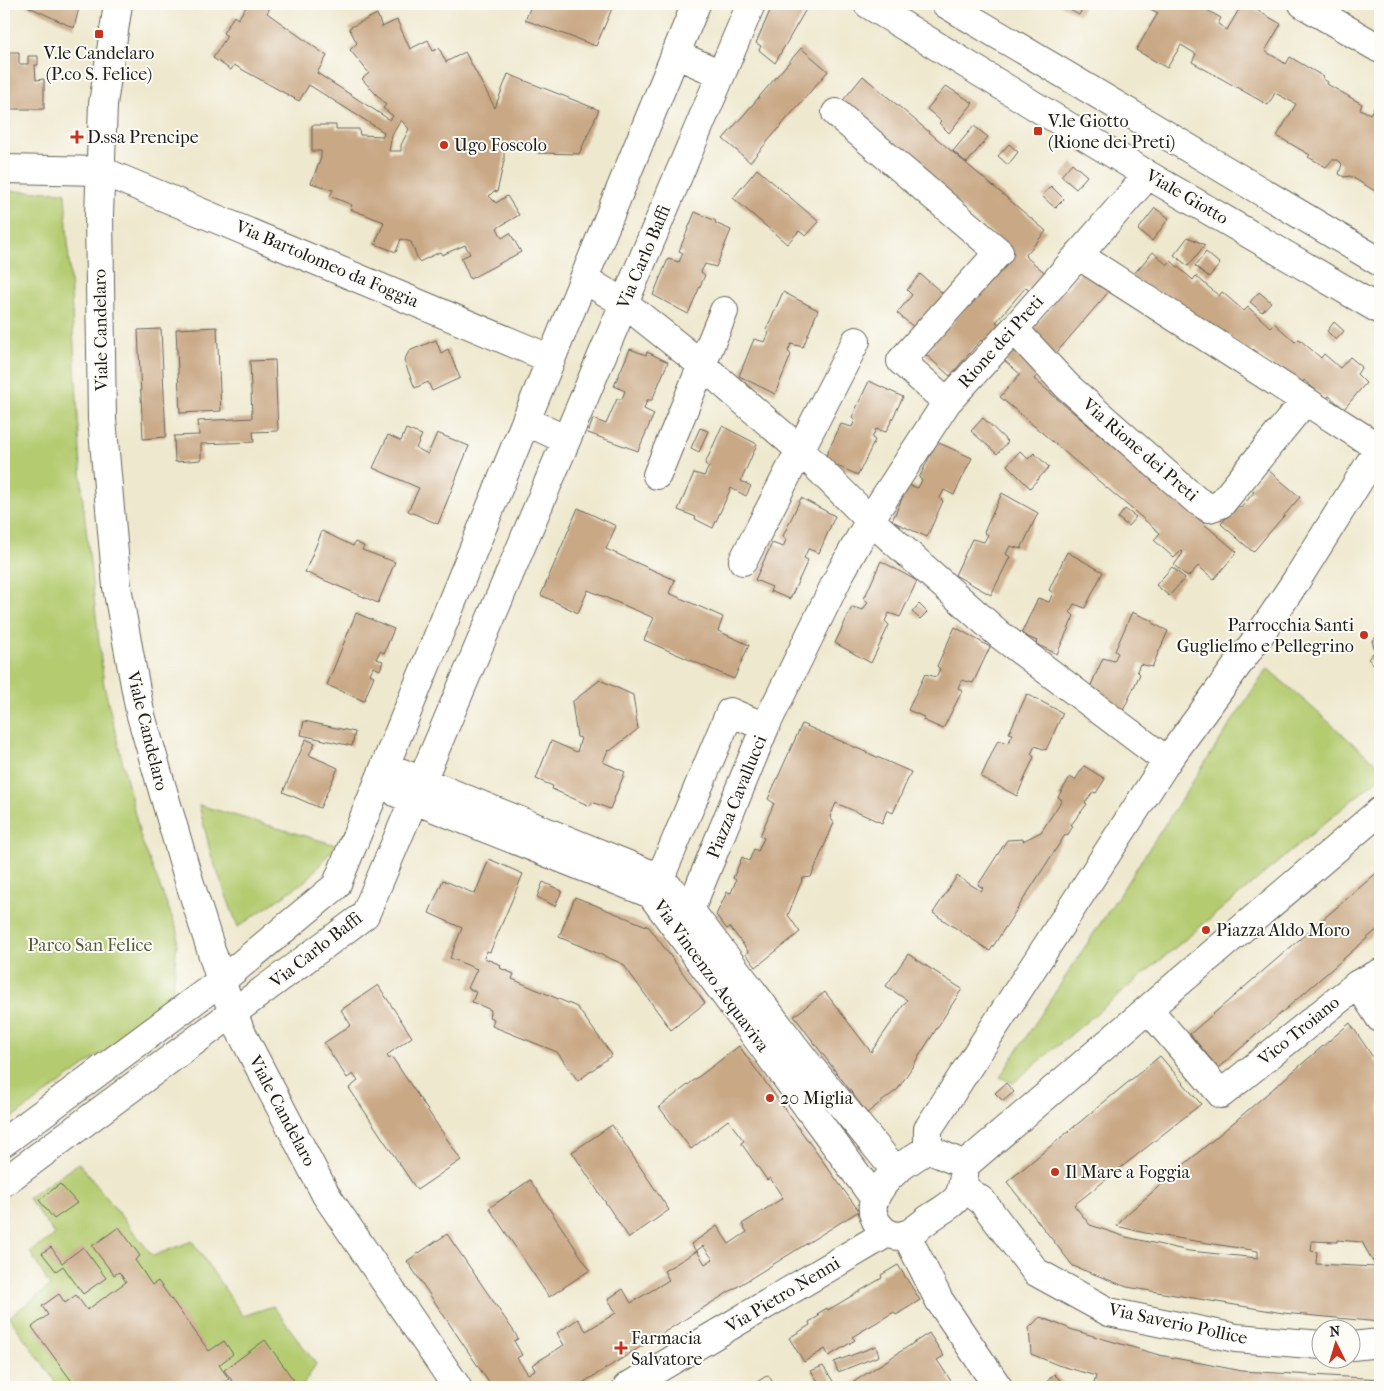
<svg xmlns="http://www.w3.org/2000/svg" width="1384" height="1391" font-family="'IM FELL French Canon',serif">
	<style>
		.green { fill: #b4cb70; stroke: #687446 }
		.building { fill: #c9a885; fill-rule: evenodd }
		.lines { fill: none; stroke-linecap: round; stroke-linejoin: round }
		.minor-casing { stroke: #66635a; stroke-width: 30 }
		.major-casing { stroke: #66635a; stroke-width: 30 }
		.minor { stroke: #fff; stroke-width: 28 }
		.major { stroke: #fff; stroke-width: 28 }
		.poi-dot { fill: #c8321e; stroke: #fdfcf7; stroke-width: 2 }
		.labels { text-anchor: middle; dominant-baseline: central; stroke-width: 4; stroke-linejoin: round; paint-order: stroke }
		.poi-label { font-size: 18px; fill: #1c1c1c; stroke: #fdfcf7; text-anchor: start }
		.street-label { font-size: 18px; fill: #1c1c1c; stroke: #fdfcf7 }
		.park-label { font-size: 18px; fill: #515939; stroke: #fdfcf7 }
	</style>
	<rect width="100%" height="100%" fill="#fdfcf7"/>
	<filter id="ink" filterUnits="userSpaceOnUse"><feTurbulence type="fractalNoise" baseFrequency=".02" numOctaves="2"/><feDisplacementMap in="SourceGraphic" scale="10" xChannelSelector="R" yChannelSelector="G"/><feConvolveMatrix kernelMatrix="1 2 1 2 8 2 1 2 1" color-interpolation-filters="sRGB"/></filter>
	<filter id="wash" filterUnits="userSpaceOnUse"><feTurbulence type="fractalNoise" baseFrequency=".0096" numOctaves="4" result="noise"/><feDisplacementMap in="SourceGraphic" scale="20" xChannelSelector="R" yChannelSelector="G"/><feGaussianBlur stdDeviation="1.12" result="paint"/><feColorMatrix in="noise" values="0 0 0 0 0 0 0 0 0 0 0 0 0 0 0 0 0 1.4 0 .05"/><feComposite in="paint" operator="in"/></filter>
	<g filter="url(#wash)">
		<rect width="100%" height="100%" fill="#eee8ce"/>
		<path class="green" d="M4,191l61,1 18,310 21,183 37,154 37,93 -6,70 -168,122z
			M1267,668l113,99v10l-367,306 -13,-6z
			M199,805l137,40 -28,34 -70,48 -27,-72z
			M79,1163l74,93 39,-15 51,75 30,-10 43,58 -14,23h-243l-50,-70 41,-31 -20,-34 25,-17 -27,-37z"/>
		<g id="blocks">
			<path class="building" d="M23,4h57l-6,24z
				M248,4h15l7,4 -3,5 60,43 -10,17 73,47 3,-4 -10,-8 3,-3 -24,-26 7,-6 -19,-23 7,-7 -8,-15 28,-14 5,13 15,-7 13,29 18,-9 5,11 6,-3 7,14 19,-10 30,56 13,-34 91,36 -20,44 -41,-1 -1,-4h-23v-4l-10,1v15l-7,31 -3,-1 -5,5 7,7 11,-7 12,19 -22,13 5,10 8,-5 11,19 -51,27 -9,-21 9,-4 -5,-9 -23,10 -2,-3 -21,10 -8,-20 -10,-3 -5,13 -21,-8 9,-22 -34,-13 2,-4 -22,-9 3,-6 -22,-7 10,-25v-7h-9v-26h24v4h23l1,6 23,1 1,-4 -75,-47 -10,16 -65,-36 -3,5 -18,-12 14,-22 -4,-3 11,-17 4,3zM401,120l8,9 -8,16v6h-12l3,-16z
				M532,4h82l-18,42 -71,-26z
				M773,4h36l-34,59 -16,-13 2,-4 -5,-3z
				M1059,4h26l-6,11z
				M1142,4h54l25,14 -3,6 9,6 15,-26h4l35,20 -16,27 21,13 4,-7 34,20 -1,2 5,3 -1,2 35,20 -2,5 10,5 10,-16v101l-5,-8 -25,-15 -6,1 -5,-3 3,-10 -4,-4h-6l-6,7 -18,-10 2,-2 -33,-19 19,-32 -21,-11 -7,12 -76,-43 4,-8 -15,-9 -14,23 -31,-18 22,-37z
				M801,48l27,23 -78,91 -27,-23z
				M4,52h15v12h9v-8h10v9h-3l1,15 8,-1v30h-40z
				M863,76l183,155 -21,25 41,34 31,-37 26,22 -89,104 203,173 -23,27 -16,-13 -10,11 -14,-12 9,-12 -2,-2 -7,7 -20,-18 6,-7 -160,-136 20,-23 -39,-34 -31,36 -25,-22 9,-10 -37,-31 15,-18 -5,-5 13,-16 27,23 3,29 63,-75 -173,-147zM1026,287l25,21 -30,35 -25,-21z
				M946,86l27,17 -24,30 -10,-10 2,-2 -14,-12z
				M974,126l14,11 -21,26 -14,-12z
				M1009,144l9,8 -10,13 -10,-9z
				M1072,163l15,13 -11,13 -15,-13z
				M757,169l62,53 -13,14 -7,-5 -12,13 -54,-46z
				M1051,186l13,13 -9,9 -13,-12z
				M1155,208l14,10 -17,23 -14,-11z
				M695,212l21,9 -1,2 16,7 -15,37 -11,-3 -4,8 4,3 -17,39 -35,-19 15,-36 11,3 4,-9 -4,-2z
				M1188,237l17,8 -17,21 -14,-11z
				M1153,252l14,13 4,-4 22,19 3,-4 23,20 3,-4 22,19 4,-4 22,20 4,-4 21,19 4,-3 22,19 3,-4 16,14 10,-11 12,10 -5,7 9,9 -22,26 -15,-13 -3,3 -22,-19 -3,4 -23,-18 -2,3 -23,-20 -3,4 -23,-19 -3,4 -93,-61z
				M1206,252l14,12 -11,13 -14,-11z
				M783,292l35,18 -15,37 -12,-3 -3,7 3,4 -16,39 -36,-18 15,-37 11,3 4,-9 -3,-3z
				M1259,292l12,10 -9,10 -12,-10z
				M1334,322l10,9 -8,9 -9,-9z
				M217,327l4,84 -41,2 -4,-84z
				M161,329l5,108 -23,2 -5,-109z
				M436,340l5,13 7,-4 12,29 -28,13 -4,-9 -13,6 -11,-27 5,-10z
				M630,349l16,6 1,-3 21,10 -16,38h-5l-3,9 10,5 -16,37 -50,-18 5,-14 13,5 11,-25h5l3,-8 -11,-5z
				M275,360l3,71 -25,1 1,10 -53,2v16l-26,2 -1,-26 25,-1 -1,-14 54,-3 -2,-57z
				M869,381l34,16 -17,35 -10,-3 -4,9 3,2 -17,35 -34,-15 17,-36 11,3 3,-7 -3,-3z
				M983,418l25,24 -11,12 -26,-23z
				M722,426l35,18 -16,37 10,5 -5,10 -15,-8 -18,40 -18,-9 1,-2 -18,-7 16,-37 10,3 5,-9 -4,-3z
				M700,428l8,3 -9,21 -8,-4z
				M406,429l16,6 -6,13 12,6 9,-21 32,13 -31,78 -30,-13 11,-23 -46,-20 15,-33 13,6z
				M937,442l35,16 -18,37 -10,-5 -4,8 3,3 -16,36 -35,-16 16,-36 10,3 4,-8 -3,-2z
				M1020,451l8,8 6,-6 15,14 -19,21 -23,-23z
				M1267,469l33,28 -47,55 -32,-28 16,-19 4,3 13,-16 -4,-3z
				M1002,493l36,20 -17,36 -11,-3 -4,8 4,3 -19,38 -36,-20 17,-36 12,3 4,-7 -4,-3z
				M801,498l34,18 -16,37 -11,-4 -4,9 4,2 -18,39 -20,-8 2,-4 -17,-7 17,-37 11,4 3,-7 -3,-4z
				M578,508l38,18 -10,23 69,31 -6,13 54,24 -5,14 31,14 -15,34 -90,-39 10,-22 -66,-28 -10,23 -37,-18z
				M1125,509l11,8 -8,9 -10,-8z
				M322,531l31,15 2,-4 9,4 -2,4 33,12 -17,41 -73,-31z
				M1067,552l36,20 -18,36 -11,-4 -4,8 4,4 -17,38 -21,-10 1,-3 -16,-7 17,-36 11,4 4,-9 -4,-3z
				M881,561l36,20 -17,36 -11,-4 -4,8 4,4 -18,38 -36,-20 17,-36 11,3 5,-8 -4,-3z
				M1172,567l13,11 -16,18 -13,-11z
				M919,604l8,8 -7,7 -8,-7z
				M1132,612l21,9 -1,2 16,8 -16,36 -12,-3 -3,7 3,3 -18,39 -35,-19 16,-36 11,3 4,-8 -3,-2z
				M356,613l38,16 -10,24 -4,-2 -4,8 7,2 -3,9 -7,-3 -3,7 4,2 -10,25 -37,-16z
				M955,627l35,20 -17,36 -11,-3 -4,8 4,3 -19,38 -20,-9 1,-3 -16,-7 17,-36 11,3 4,-8 -3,-3z
				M1380,633v37l-12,-11 7,-8 -3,-10z
				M600,680l33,15 5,34 -28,22 -2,-1 -5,12 22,10 -15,37 -18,-7 -2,4 -38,-17 1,-3 -17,-7 15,-38 26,11 4,-14 -4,-1 -5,-35z
				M1027,694l36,19 -17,37 -11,-4 -4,8 3,3 -17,39 -36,-19 17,-37 10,3 5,-9 -4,-1z
				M304,721l51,11 -3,14 -51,-11z
				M802,724l109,48 -18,41 -6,-3 -5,13 -46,-20 -6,14 4,6 -23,54 -8,1 -15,37 12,17 -44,35 -10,-13 2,-3 -18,-24 -3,2 -11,-14 11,-23 4,1 5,-13 -3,-2 9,-21 7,4 5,-12 4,2 6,-13 -4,-2 14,-33 -6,-4z
				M306,739l9,4 -6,12 29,13 -18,40 -37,-16z
				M1084,766l21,13 -9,14 -3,-1 -8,11 2,1 -16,21 2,1 -6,10 -2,-1 -75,116 -57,-38 24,-37 24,15 2,-3 -5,-3 29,-45 17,-1 -1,2 18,-9 21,-32 -4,-3 12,-20 5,3z
				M489,859l34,15 -33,78 -3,-1 -3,7 17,7 -1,3 14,6 -2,5 65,28 35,48 -34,26 -21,-29 -65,-26 2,-7 -5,-2 2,-7 -19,-8 4,-10 -8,-4 9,-19 -27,-11 12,-30 -33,-15 14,-33 32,14z
				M1380,870v57l-162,141 -28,-34z
				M543,882l19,9 -7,15 -18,-9z
				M575,897l74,30 56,76 -34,27 -48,-66 -64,-27z
				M908,954l54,35 -64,100 -31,24 -73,-97 31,-24 46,60 36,-52 -21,-14z
				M378,985l34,52 -25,18 2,4 3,-2 69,103 -44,30 -68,-102 9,-7 -5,-7 -6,4 -23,-35 27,-18 -10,-15z
				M1350,1023l30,45v254l-97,-9 -156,-26 -54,-21 -66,-84 153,-126 41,48 -127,101 16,20 36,12 63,14 69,7v-7l-113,-18 -28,-7 9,-11 46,-40zM1337,1240l25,2 14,25 -60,-3 1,-12 -6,-1 1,-10 25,1z
				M739,1046l120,165 -283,176h-84l-85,-126 40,-27 68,99 3,6 -4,2 8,14 -5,3 11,16 7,-4 -3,-5 32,-20 -7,-12 21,-14 8,12 30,-18 -8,-14 15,-10 8,14 38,-23 -5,-9 33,-20 8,13 8,-5 -10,-13 -7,5 -5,-7 26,-18 12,18 18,-12 -5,-8 41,-26 -13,-20 -3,2 -26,-37 3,-2 -16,-21 -37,29 -32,-42z
				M1006,1083l8,9 -11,9 -8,-8z
				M612,1125l57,85 -40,28 -57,-86z
				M530,1180l60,90 -41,27 -60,-89z
				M60,1184l17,19 -23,16 -15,-19z
				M119,1227l21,29 -5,4 17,25 6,-4 51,70 15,-10 9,13 -14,11 10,14 -7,5 2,3h-148l-44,-60 16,-12 -6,-9 17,-12 6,9 11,-8 11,15 39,-28 -7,-10 -5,3 -22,-29z
				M51,1247l11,16 21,-16 23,31 -23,16 -20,-28 -7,5 -14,-18z
				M898,1265l22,35 -24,15 -2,-3 -42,25 3,3 -26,16 -4,-7 -21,13 -15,-24 21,-13 -1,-3 10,-6 -2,-2 10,-6 1,2 54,-32 -1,-3z
				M1040,1317l33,13 86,25 83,16 138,8v8h-260l-7,-2v2h-20l3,-11 -38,-11 -27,-11 -2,-26z
				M929,1333l15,23 -7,4 18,27h-109z
				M265,1340l30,42 -8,5h-50l-13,-17z
				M876,1346l3,10 -41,16 -4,-10z
				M823,1366l14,21h-15l-11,-16z
				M1054,1374l13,13h-25z
				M768,1375l8,12h-27z"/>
		</g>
	</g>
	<g filter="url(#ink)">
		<use href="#blocks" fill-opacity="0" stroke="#66635a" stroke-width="1"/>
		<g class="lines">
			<g class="minor-casing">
				<path id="minor" d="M868,4l280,171 232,135
					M946,4l434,258
					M1303,4l77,45
					M675,54l46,20
					M836,113l163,139 -98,109 46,41
					M4,169l98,2 449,188
					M1078,255l301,193
					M584,279l40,24 78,62 98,85 70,70 130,115 167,126
					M1014,329l53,57 129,114 13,8 12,-4 84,-103
					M526,421l40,19
					M657,475l67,-164
					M743,561l113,-220
					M765,727l76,-155 29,-52 77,-118 67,-73 134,-154
					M385,766l275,112 30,32 117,153 88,107
					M397,793l254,101 224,305
					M660,878l70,-166 35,15 -75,183 -13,8
					M1358,984l22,34
					M1149,1010l72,84 137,-110 22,-11
					M4,1142l217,-161 115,-95 360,-882
					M928,1149v-20l239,-368 94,-128 35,-52 84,-134
					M965,1165l-37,-16c-21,13 -42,25 -53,49 -9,19 11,45 33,36 7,-4 15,-11 22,-16 29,-19 32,-17 35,-53l415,-354
					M4,1182l361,-267 386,-911
					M963,1187l19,14 54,71 73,40 127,26 86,7
					M906,1234l33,66 59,87
					M1352,1346l28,-3
					M627,1387l260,-154"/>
			</g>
			<g class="major-casing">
				<path id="major" d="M118,4l-15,100 -4,111 3,204 15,168 23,125 47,162 34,107 19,49 86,165 131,192"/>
			</g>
			<use href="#minor" class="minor"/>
			<use href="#major" class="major"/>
		</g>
	</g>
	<g class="poi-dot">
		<rect x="94" y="29" width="10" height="10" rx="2.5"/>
		<rect x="1033" y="126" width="10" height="10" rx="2.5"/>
		<path d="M74.5 129.5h5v5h5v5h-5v5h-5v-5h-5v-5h5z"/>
		<circle cx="444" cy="145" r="5"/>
		<circle cx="1364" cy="635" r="5"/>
		<circle cx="1206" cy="930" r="5"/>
		<circle cx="770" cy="1098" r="5"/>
		<circle cx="1055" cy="1172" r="5"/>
		<path d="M618.5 1340.5h5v5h5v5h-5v5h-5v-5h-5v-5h5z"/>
	</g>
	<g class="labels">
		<g class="poi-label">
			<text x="99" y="53" text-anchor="middle">V.le Candelaro<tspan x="99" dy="21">(P.co S. Felice)</tspan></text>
			<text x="1048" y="121">V.le Giotto<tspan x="1048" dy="21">(Rione dei Preti)</tspan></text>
			<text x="87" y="137">D.ssa Prencipe</text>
			<text x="454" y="145">Ugo Foscolo</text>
			<text x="1354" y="625" text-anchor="end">Parrocchia Santi<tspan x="1354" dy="21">Guglielmo e Pellegrino</tspan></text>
			<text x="1216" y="930">Piazza Aldo Moro</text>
			<text x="780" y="1098">20 Miglia</text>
			<text x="1065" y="1172">Il Mare a Foggia</text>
			<text x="631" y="1338">Farmacia<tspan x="631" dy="21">Salvatore</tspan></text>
		</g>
		<g class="street-label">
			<text transform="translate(1187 197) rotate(30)">Viale Giotto</text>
			<text transform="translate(644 257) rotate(-67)">Via Carlo Baffi</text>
			<text transform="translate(327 264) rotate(23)">Via Bartolomeo da Foggia</text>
			<text transform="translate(101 330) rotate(-91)">Viale Candelaro</text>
			<text transform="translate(1001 342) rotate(-48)">Rione dei Preti</text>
			<text transform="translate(1140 450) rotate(41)">Via Rione dei Preti</text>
			<text transform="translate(147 731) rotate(76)">Viale Candelaro</text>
			<text transform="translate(737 797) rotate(-68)">Piazza Cavallucci</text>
			<text transform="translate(316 950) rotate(-38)">Via Carlo Baffi</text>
			<text transform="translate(711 976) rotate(54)">Via Vincenzo Acquaviva</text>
			<text transform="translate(1299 1031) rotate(-39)">Vico Troiano</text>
			<text transform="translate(282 1111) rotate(62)">Viale Candelaro</text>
			<text transform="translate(783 1295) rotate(-31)">Via Pietro Nenni</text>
			<text transform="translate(1178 1324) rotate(12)">Via Saverio Pollice</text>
		</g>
		<g class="park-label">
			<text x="90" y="945">Parco San Felice</text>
		</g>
	</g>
	<rect width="1384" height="1391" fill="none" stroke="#fdfcf7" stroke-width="20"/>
	<g transform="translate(1336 1344) rotate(355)"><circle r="24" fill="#fdfcf7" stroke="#a3a29f"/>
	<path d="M0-4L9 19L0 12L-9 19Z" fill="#c8321e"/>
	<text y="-8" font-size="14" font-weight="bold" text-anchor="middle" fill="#1c1c1c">N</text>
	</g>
</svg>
